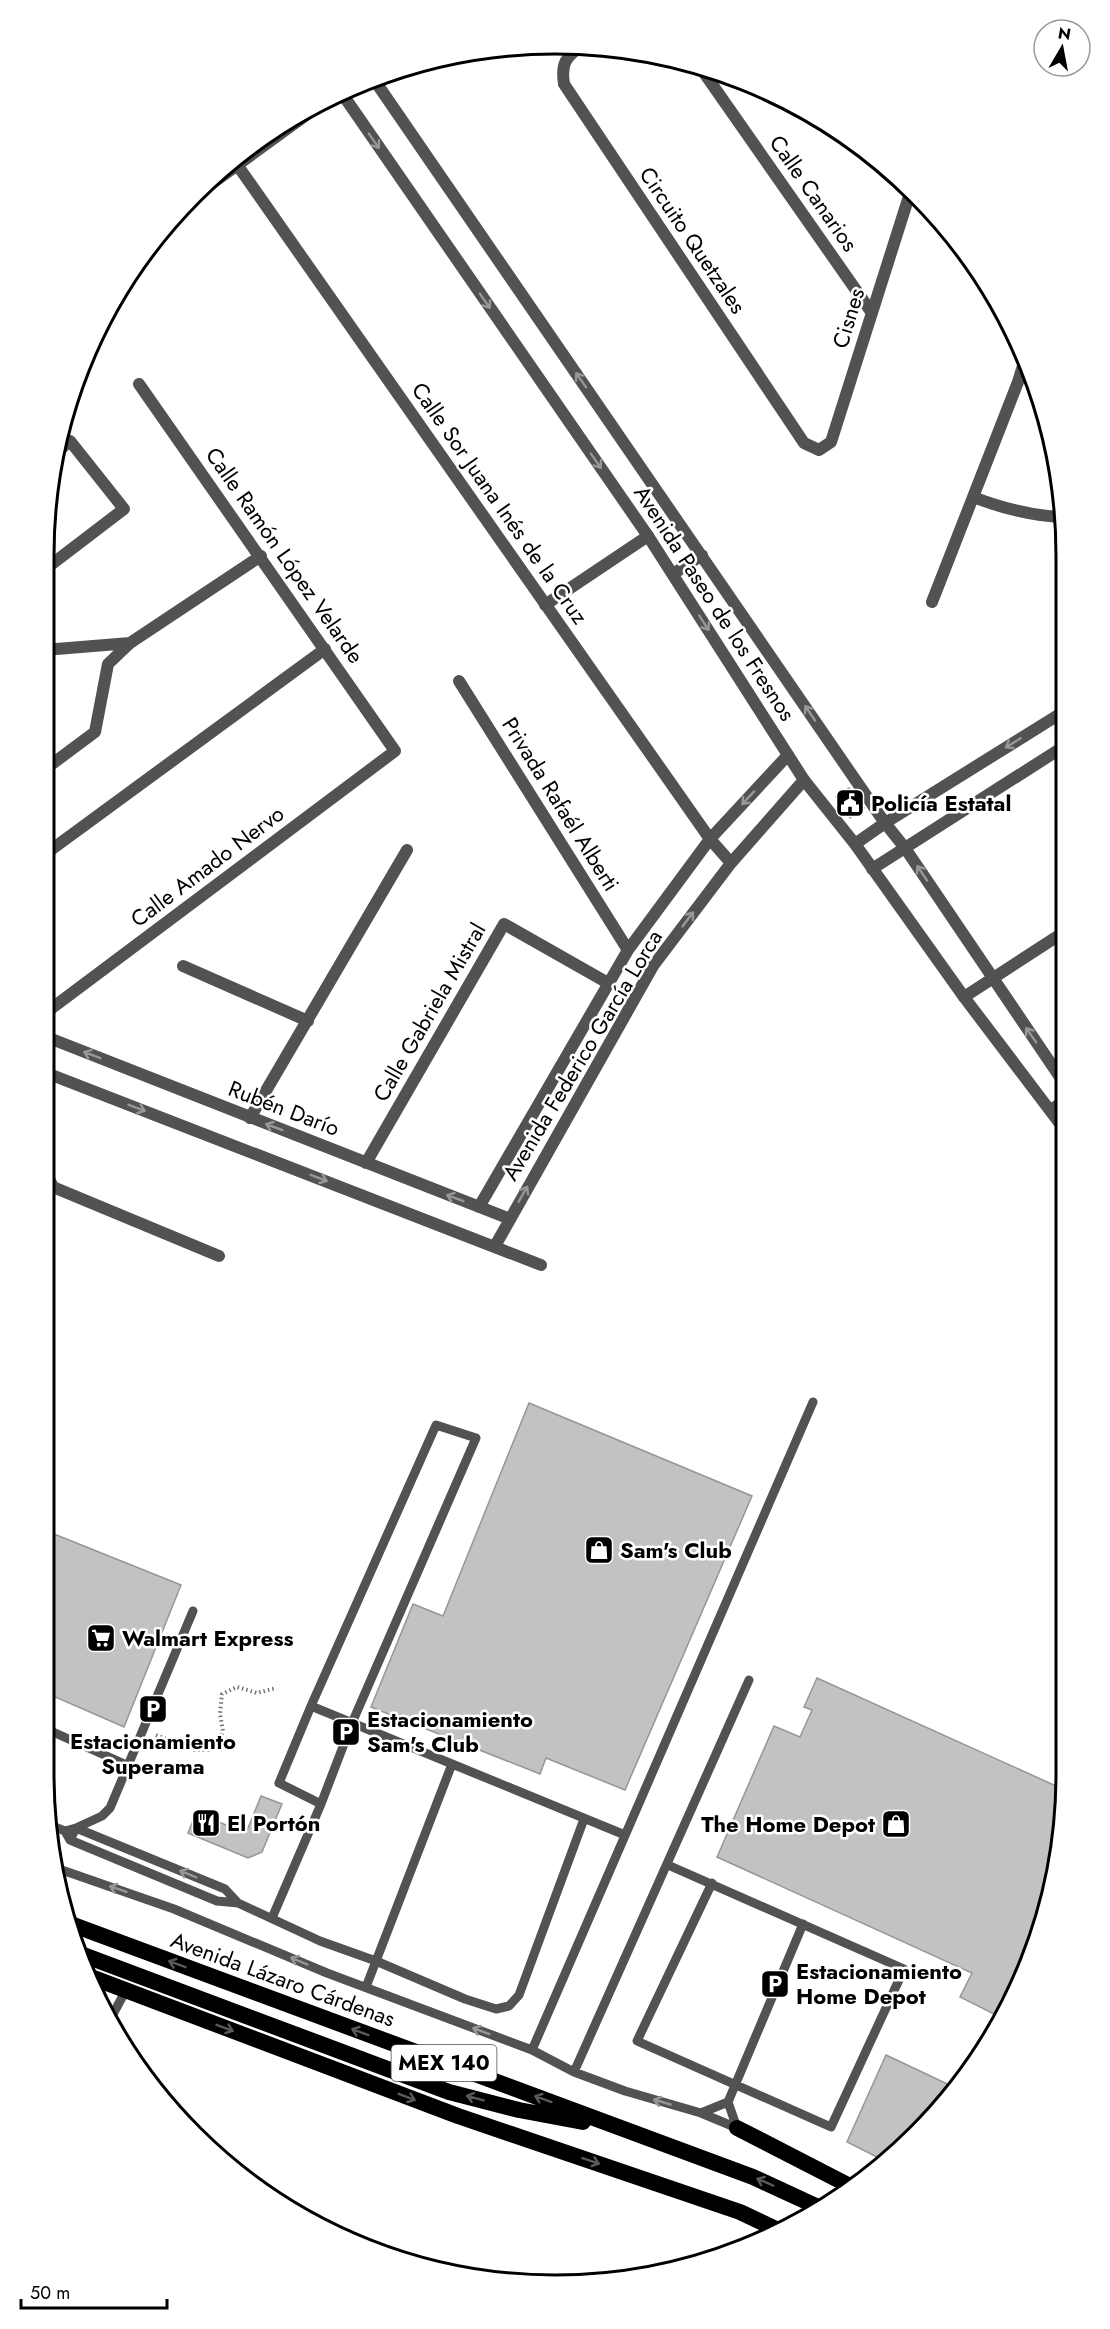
<svg xmlns="http://www.w3.org/2000/svg" width="1110" height="2329" font-family="Jost,sans-serif">
	<style>
		.building { fill: #c2c2c2; stroke: #969696; stroke-width: 1.5 }
		.lines { fill: none; stroke-linecap: round; stroke-linejoin: round }
		.path { stroke: #747474; stroke-width: 4; stroke-dasharray: 1.5 3; stroke-linecap: butt }
		.service { stroke: #525252; stroke-width: 9 }
		.minor { stroke: #525252; stroke-width: 12 }
		.tertiary { stroke: #525252; stroke-width: 12 }
		.trunk { stroke: #000; stroke-width: 16 }
		.oneway { stroke: #979797 }
		.oneway2 { stroke: #595959 }
		.labels { text-anchor: middle; dominant-baseline: central; stroke-width: 5; stroke-linejoin: round; paint-order: stroke }
		.shield { fill: #fff; stroke: #4c4c4c; stroke-width: 1.5 }
		.shield-label { font-size: 21px; font-weight: bold; fill: #000 }
		.street-label { font-size: 22px; fill: #000; stroke: #fff }
		.poi-label { font-size: 22px; font-weight: bold; fill: #000; stroke: #fff; text-anchor: start }
		.rim { fill: none; stroke: #000; stroke-width: 3 }
	</style>
	<rect width="100%" height="100%" fill="#fff"/>
	<path class="building" d="M849,788l15,20 -14,10 -14,-21z
		M529,1403l223,93 -127,294 -79,-32 -6,16 -169,-67 42,-103 30,12z
		M44,1530l137,55 -57,142 -80,-35z
		M817,1678l248,112 -8,84 -30,96 -25,48 -42,-21 12,-24 -255,-116 57,-131 26,11 12,-27 -8,-3z
		M261,1796l21,8 -20,48 -14,6 -60,-25 8,-20 50,20z
		M886,2055l70,33 -39,47 -34,25 -36,-18z"/>
	<g class="lines">
		<path class="path" d="M156,1735l39,15h13l11,-7 4,-12 -3,-17 2,-20 15,-7 20,6 19,-5"/>
		<path class="service" d="M311,1706l314,129
			M44,1728l85,38
			M52,1826l13,5 11,-3 149,61 13,14
			M65,1831l5,9 147,61 21,2 82,38 56,20 89,38 31,10 13,-3 10,-11 65,-176
			M70,1840l6,-12 26,-12 8,-8 83,-197
			M668,1865l236,104 -73,158 -194,-86 75,-158
			M59,1869l115,40 153,64 205,77 42,22 51,19 76,22 36,15
			M272,1918l49,-114 31,-81 124,-285 -40,-13 -125,281 -32,77 42,21
			M366,1987l86,-223
			M112,2016l14,-26
			M532,2050l281,-648
			M574,2072l175,-392
			M701,2113l27,-11
			M737,2128l-9,-26 75,-178"/>
		<path class="minor" d="M582,46c-17,11 -21,18 -18,38l240,359 15,7 12,-8 79,-249
			M700,67l172,246
			M238,166l472,673 21,24
			M185,203l142,-103
			M973,497c29,11 58,19 89,20
			M44,565l8,-1 72,-55 -54,-68 -16,13
			M932,602l86,-220 8,-26
			M545,605l103,-69
			M44,650l86,-7
			M459,681l169,269
			M44,770l51,-38 13,-68 22,-21 131,-87
			M44,855l281,-206
			M183,966l125,55
			M964,997l100,-65
			M44,1014l351,-263 -256,-367
			M44,1036l466,183
			M44,1072l497,193
			M1051,1110l13,-9
			M250,1118l157,-268
			M366,1163l138,-239 104,59
			M44,1169l9,18 166,69
			M479,1207l149,-257 82,-111 78,-84
			M495,1246l158,-280 78,-103 73,-83"/>
		<path class="tertiary" d="M373,78l512,745 20,25 159,235
			M341,92l307,444 156,244 51,64 109,153 100,132
			M673,574l29,-19
			M855,844l30,-21 178,-111
			M872,869l191,-122"/>
		<path class="trunk" d="M68,1923l685,254 65,30
			M78,1953l371,139 70,18 64,12
			M91,1977l367,139 282,96 42,20
			M737,2128l111,57"/>
	</g>
	<defs><path id="oneway-shaft" d="M-6 0H5M1.5-3L5.5 0L1.5 3" fill="none" stroke-width="1.6" stroke-linecap="round" stroke-linejoin="round" transform="scale(1.5)"/></defs>
	<g class="oneway">
		<use href="#oneway-shaft" transform="translate(374 141) rotate(55)"/>
		<use href="#oneway-shaft" transform="translate(485 301) rotate(55)"/>
		<use href="#oneway-shaft" transform="translate(581 380) rotate(-125)"/>
		<use href="#oneway-shaft" transform="translate(596 461) rotate(55)"/>
		<use href="#oneway-shaft" transform="translate(704 623) rotate(57)"/>
		<use href="#oneway-shaft" transform="translate(810 713) rotate(-124)"/>
		<use href="#oneway-shaft" transform="translate(1013 743) rotate(148)"/>
		<use href="#oneway-shaft" transform="translate(748 798) rotate(133)"/>
		<use href="#oneway-shaft" transform="translate(922 873) rotate(-124)"/>
		<use href="#oneway-shaft" transform="translate(688 919) rotate(-53)"/>
		<use href="#oneway-shaft" transform="translate(1031 1035) rotate(-125)"/>
		<use href="#oneway-shaft" transform="translate(92 1055) rotate(-159)"/>
		<use href="#oneway-shaft" transform="translate(137 1108) rotate(21)"/>
		<use href="#oneway-shaft" transform="translate(274 1127) rotate(-159)"/>
		<use href="#oneway-shaft" transform="translate(319 1178) rotate(21)"/>
		<use href="#oneway-shaft" transform="translate(523 1194) rotate(-60)"/>
		<use href="#oneway-shaft" transform="translate(455 1198) rotate(-159)"/>
		<use href="#oneway-shaft" transform="translate(188 1874) rotate(-158)"/>
		<use href="#oneway-shaft" transform="translate(118 1889) rotate(-161)"/>
		<use href="#oneway-shaft" transform="translate(299 1961) rotate(-157)"/>
		<use href="#oneway-shaft" transform="translate(481 2031) rotate(-159)"/>
		<use href="#oneway-shaft" transform="translate(662 2102) rotate(-164)"/>
	</g>
	<g class="oneway2">
		<use href="#oneway-shaft" transform="translate(177 1964) rotate(-160)"/>
		<use href="#oneway-shaft" transform="translate(225 2028) rotate(21)"/>
		<use href="#oneway-shaft" transform="translate(360 2032) rotate(-160)"/>
		<use href="#oneway-shaft" transform="translate(407 2097) rotate(21)"/>
		<use href="#oneway-shaft" transform="translate(475 2098) rotate(-165)"/>
		<use href="#oneway-shaft" transform="translate(543 2099) rotate(-160)"/>
		<use href="#oneway-shaft" transform="translate(591 2161) rotate(19)"/>
		<use href="#oneway-shaft" transform="translate(765 2182) rotate(-156)"/>
	</g>
	<defs>
		<g id="civic-square" transform="scale(1.5)"><rect x="-9" y="-9" width="18" height="18" rx="4" fill="#000" stroke="#fff"/><path d="M-.6-6.5H3V-4.5H.6V-3L4-1V1h2V6H-6V1h2V-1L-.6-3ZM-1.2 2.5V6h2.4V2.5Z" fill="#fff"/></g>
		<g id="shop-square" transform="scale(1.5)"><rect x="-9" y="-9" width="18" height="18" rx="4" fill="#000" stroke="#fff"/><path d="M-5-2.5h2.3a2.7 3.5 0 0 1 5.4 0H5L5.5 6h-11ZM-1.5-2.5h3a1.5 2.3 0 0 0-3 0Z" fill="#fff"/></g>
		<g id="supermarket-square" transform="scale(1.5)"><rect x="-9" y="-9" width="18" height="18" rx="4" fill="#000" stroke="#fff"/><path d="M-6-5.5h2.5l.6 2H6L4.5 2H-2.5L-4.4-4H-6ZM-1.5 3.2a1.3 1.3 0 1 0 .1 0ZM3 3.2a1.3 1.3 0 1 0 .1 0Z" fill="#fff"/></g>
		<g id="parking-square" transform="scale(1.5)"><rect x="-9" y="-9" width="18" height="18" rx="4" fill="#000" stroke="#fff"/><path d="M-3.5-5.5H1a3.5 3.5 0 0 1 0 7H-1V5.5H-3.5ZM-1-3.4V-.6H.8a1.4 1.4 0 0 0 0-2.8Z" fill="#fff"/></g>
		<g id="restaurant-square" transform="scale(1.5)"><rect x="-9" y="-9" width="18" height="18" rx="4" fill="#000" stroke="#fff"/><path d="M-5-6h1v4h1v-4h1v4h1v-4h1v5L-1.5 .5V6h-2V.5L-5-1ZM5-6V6H3V1.5H1.5Q1.5-4 5-6Z" fill="#fff"/></g>
	</defs>
	<g fill-rule="evenodd">
		<use href="#civic-square" x="850" y="803"/>
		<use href="#shop-square" x="599" y="1550"/>
		<use href="#supermarket-square" x="101" y="1638"/>
		<use href="#parking-square" x="153" y="1709"/>
		<use href="#parking-square" x="346" y="1732"/>
		<use href="#restaurant-square" x="206" y="1823"/>
		<use href="#shop-square" x="896" y="1824"/>
		<use href="#parking-square" x="775" y="1984"/>
	</g>
	<g class="labels">
		<rect class="shield" x="391.5" y="2045" width="105" height="36" rx="4.5"/>
		<g class="shield-label">
			<text x="444" y="2063">MEX 140</text>
		</g>
		<g class="street-label">
			<text transform="translate(814 193) rotate(55)">Calle Canarios</text>
			<text transform="translate(693 240) rotate(56)">Circuito Quetzales</text>
			<text transform="translate(848 318) rotate(-73)">Cisnes</text>
			<text transform="translate(500 503) rotate(55)">Calle Sor Juana Inés de la Cruz</text>
			<text transform="translate(285 555) rotate(55)">Calle Ramón López Velarde</text>
			<text transform="translate(715 603) rotate(57)">Avenida Paseo de los Fresnos</text>
			<text transform="translate(561 804) rotate(58)">Privada Rafaél Alberti</text>
			<text transform="translate(207 866) rotate(-37)">Calle Amado Nervo</text>
			<text transform="translate(429 1012) rotate(-60)">Calle Gabriela Mistral</text>
			<text transform="translate(582 1055) rotate(-59)">Avenida Federico García Lorca</text>
			<text transform="translate(284 1108) rotate(21)">Rubén Darío</text>
			<text transform="translate(283 1979) rotate(20)">Avenida Lázaro Cárdenas</text>
		</g>
		<g class="poi-label">
			<text x="871" y="803">Policía Estatal</text>
			<text x="620" y="1550">Sam's Club</text>
			<text x="122" y="1638">Walmart Express</text>
			<text x="367" y="1719">Estacionamiento<tspan x="367" dy="25">Sam's Club</tspan></text>
			<text x="153" y="1741" text-anchor="middle">Estacionamiento<tspan x="153" dy="25">Superama</tspan></text>
			<text x="227" y="1823">El Portón</text>
			<text x="875" y="1824" text-anchor="end">The Home Depot</text>
			<text x="796" y="1971">Estacionamiento<tspan x="796" dy="25">Home Depot</tspan></text>
		</g>
	</g>
	<path d="M0 0H1110V2329H0ZM555 54H555A501 501 0 0 1 1056 555V1774A501 501 0 0 1 555 2275H555A501 501 0 0 1 54 1774V555A501 501 0 0 1 555 54Z" fill="#fff" fill-rule="evenodd"/>
	<path class="rim" d="M555 54H555A501 501 0 0 1 1056 555V1774A501 501 0 0 1 555 2275H555A501 501 0 0 1 54 1774V555A501 501 0 0 1 555 54Z"/>
	<g transform="translate(1062 48) rotate(10)"><circle r="28" fill="#ffffff" stroke="#999999" stroke-width="1.5"/>
	<path d="M0-4.5L10 22L0 15L-10 22Z" fill="#000000"/>
	<text y="-9" font-size="16" font-weight="bold" text-anchor="middle" fill="#000000">N</text>
	</g>
	<path d="M21 2299v9h146v-9" fill="none" stroke="#000000" stroke-width="3"/>
	<text x="30" y="2299" font-size="18" fill="#000000" stroke="#ffffff" stroke-width="4.5" paint-order="stroke">50 m</text>
</svg>
